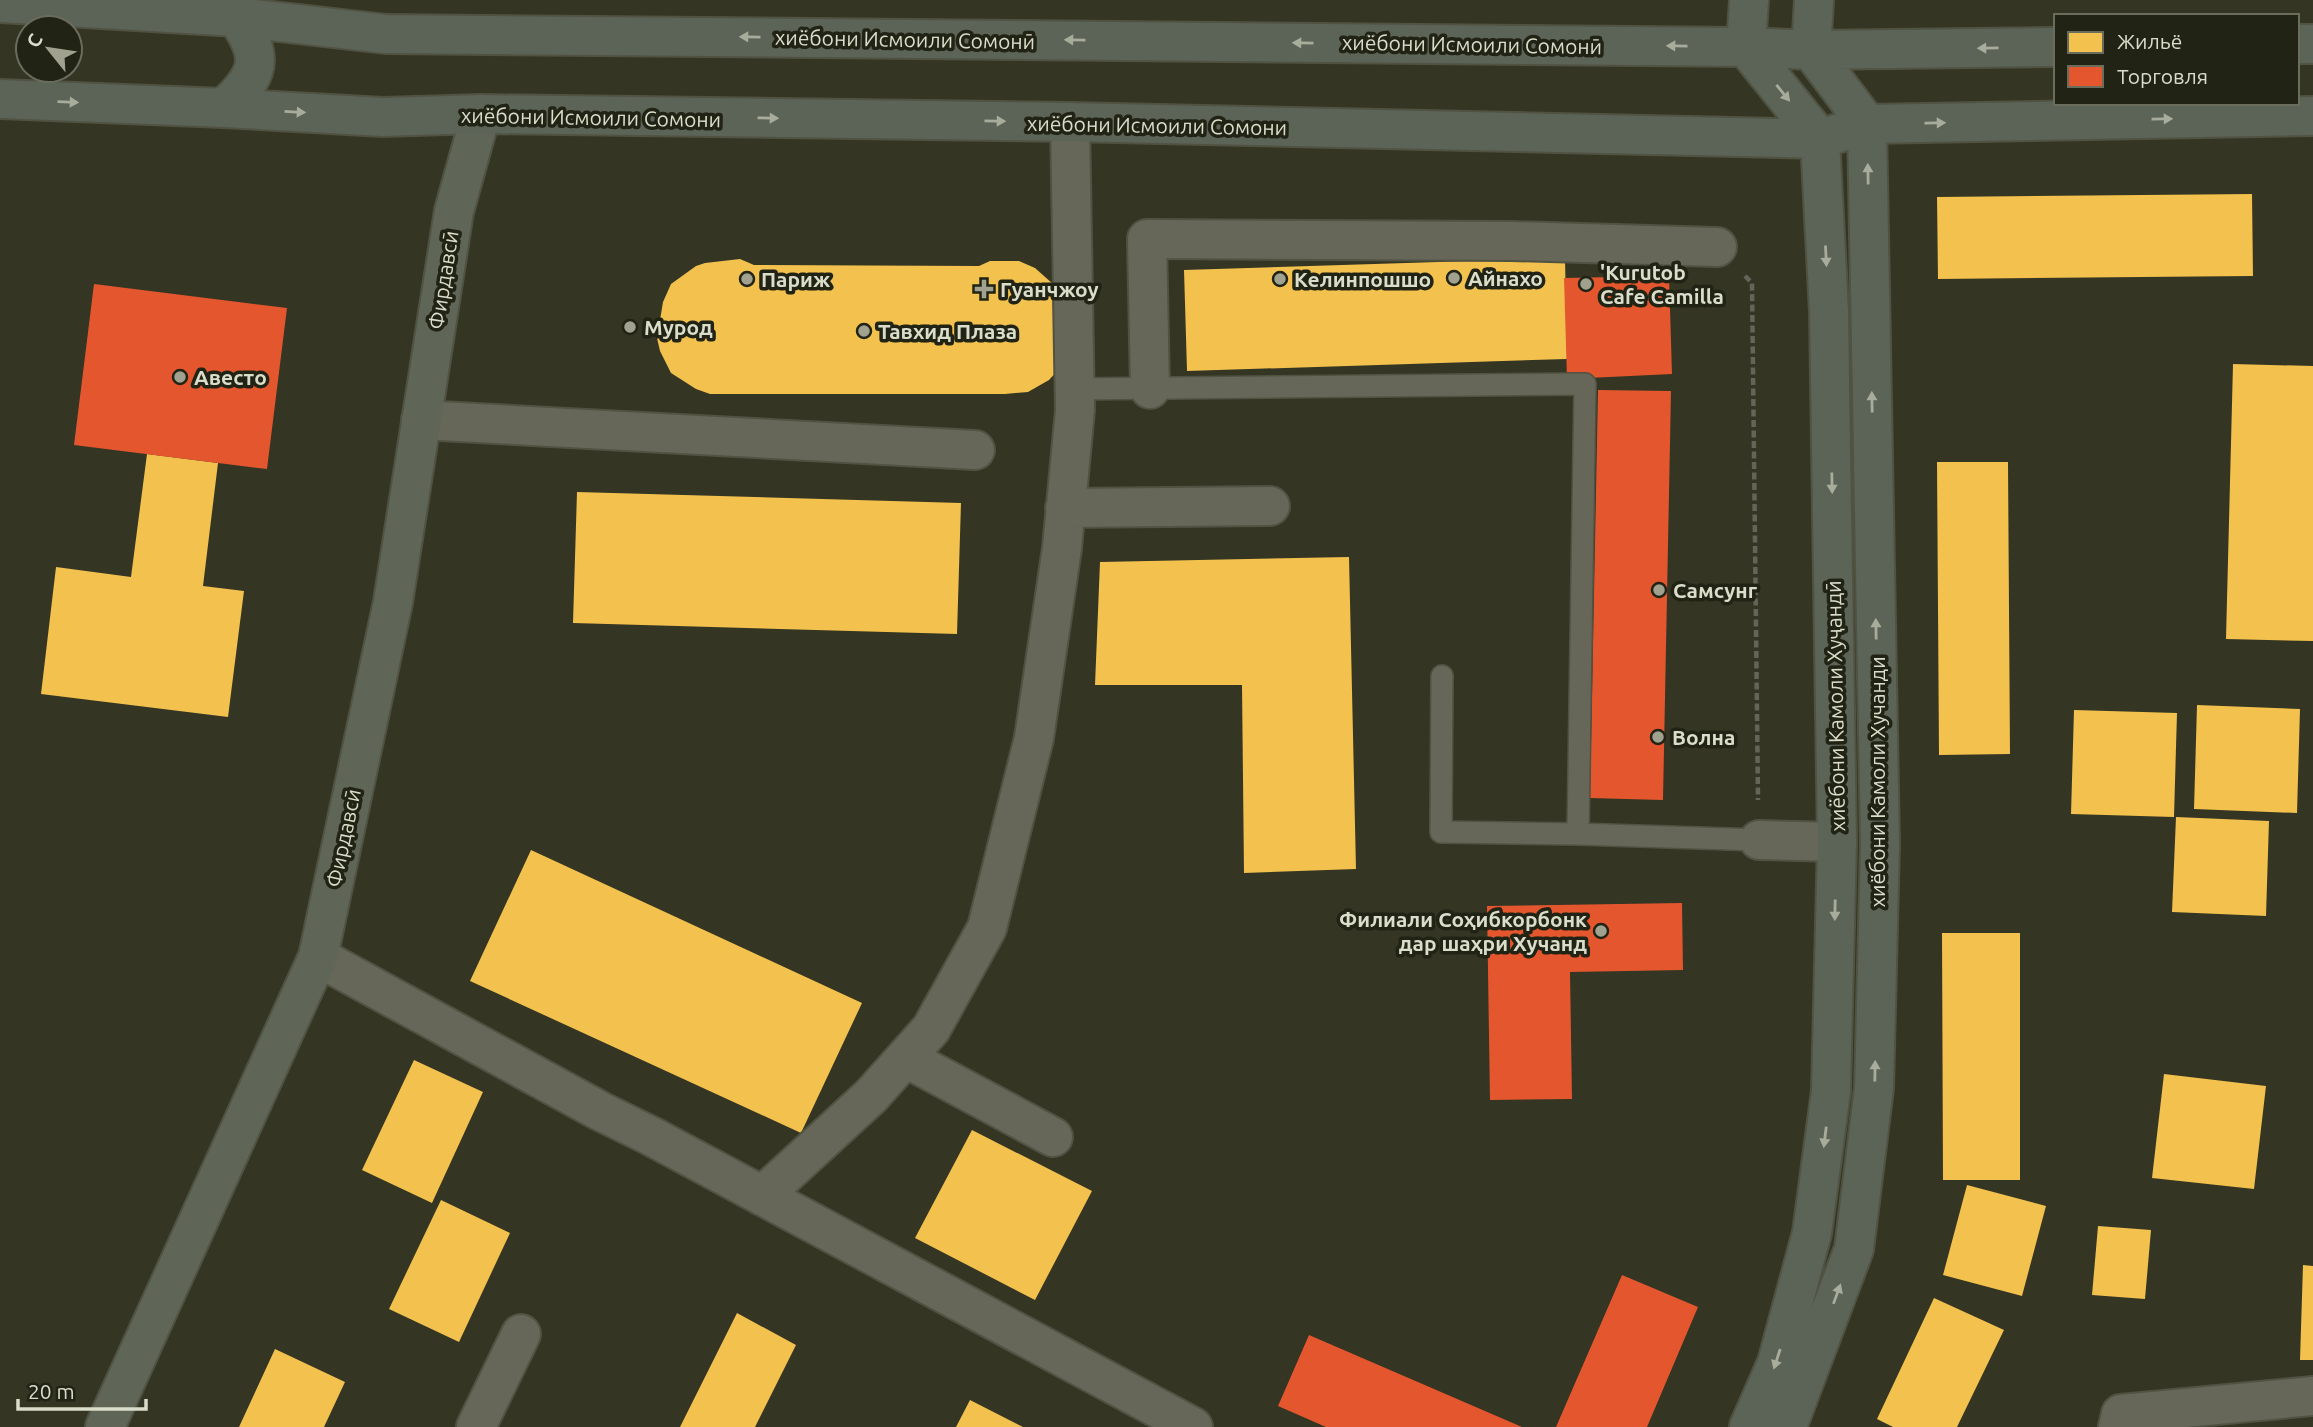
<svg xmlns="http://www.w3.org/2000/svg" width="2313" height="1427" font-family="Ubuntu,sans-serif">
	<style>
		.homes { fill: #f2c14e }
		.shops { fill: #e4572e }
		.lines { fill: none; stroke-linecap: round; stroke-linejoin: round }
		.lane-casing { stroke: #505242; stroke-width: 24 }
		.street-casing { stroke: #505242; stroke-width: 42 }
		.secondary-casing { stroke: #505242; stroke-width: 42 }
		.primary-casing { stroke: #505242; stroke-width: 42 }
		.path { stroke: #646559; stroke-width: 4.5; stroke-dasharray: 7 3.5; stroke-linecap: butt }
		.lane { stroke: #666759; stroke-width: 21 }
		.street { stroke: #666759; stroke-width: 38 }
		.secondary { stroke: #5f6557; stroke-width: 38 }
		.primary { stroke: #5c6357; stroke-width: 38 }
		.oneway { fill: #a8ac9b }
		.poi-dot { fill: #a0a28f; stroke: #212314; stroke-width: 2.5 }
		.labels { text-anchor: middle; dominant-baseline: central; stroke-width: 7; stroke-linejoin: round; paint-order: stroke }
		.street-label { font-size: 21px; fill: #daddc9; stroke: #212314 }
		.poi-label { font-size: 21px; font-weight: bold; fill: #daddc9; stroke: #212314; text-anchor: start }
	</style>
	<rect width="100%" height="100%" fill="#343523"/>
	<path class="homes" d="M2252,194l1,82 -315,3 -1,-82z
		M1565,258l2,101 -380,12 -3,-101z
		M740,259l14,6 225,1 11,-5h29l16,7 27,24 -2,76 -11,12 -21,12 -23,2h-295l-14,-5 -25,-16 -11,-22 -3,-13 6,-36 8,-18 25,-18 9,-3z
		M2233,364l80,2v275l-87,-2z
		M147,454l71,9 -15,123 41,5 -16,126 -187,-23 15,-127 75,10z
		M1937,462h71l2,292 -71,1z
		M577,492l384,11 -4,131 -384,-11z
		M1349,557l7,312 -112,4 -2,-188h-147l5,-123z
		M2197,705l103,4 -3,104 -103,-4z
		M2074,710l103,3 -3,104 -103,-3z
		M2176,817l93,4 -3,95 -94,-4z
		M531,850l331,153 -61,130 -331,-152z
		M1942,933h78v247h-77z
		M414,1060l69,32 -51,111 -70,-33z
		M2164,1074l102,12 -12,103 -102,-11z
		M972,1130l120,61 -57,109 -120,-62z
		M1967,1185l79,21 -24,90 -79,-21z
		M441,1200l69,33 -51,109 -70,-33z
		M2098,1226l53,4 -6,69 -53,-4z
		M2303,1265l10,1v94h-13z
		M1934,1298l70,32 -47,97h-64l-16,-8z
		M737,1313l59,32 -41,82h-75z
		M275,1349l70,33 -21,45h-85z
		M970,1400l53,27h-67z"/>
	<path class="shops" d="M1669,276l3,98 -105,5 -3,-101z
		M94,284l193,24 -20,161 -193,-24z
		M1598,390l73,1 -8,409 -73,-2z
		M1682,903l1,67 -113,2 2,127 -82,1 -3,-194z
		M1622,1275l76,32 -51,120h-91z
		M1309,1335l213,92h-196l-48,-21z"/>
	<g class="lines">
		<g class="lane-casing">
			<path id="lane" d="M1074,389l511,-5 -7,450 181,6
				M1442,676l-1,156 137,2"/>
		</g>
		<g class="street-casing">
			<path id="street" d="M1150,389l-3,-150 365,2 205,6
				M421,420l554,30
				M1065,508l205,-2
				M1759,840l78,2
				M318,957l282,154 51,25 542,291
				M906,1058l147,79
				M762,1196l109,-100 60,-67 56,-101 47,-190 28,-190 13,-138 -5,-288
				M476,1427l45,-93
				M2118,1427l3,-13 192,-18"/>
		</g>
		<g class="secondary-casing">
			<path id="secondary" d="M105,1427l213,-470 75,-355 61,-391 27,-97"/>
		</g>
		<g class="primary-casing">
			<path id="primary" d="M1814,0l-3,50 56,74
				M0,3l236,14 150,17 1360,13 65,3 245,-3
				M2297,44h16
				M0,99l224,9 159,9 98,-3 589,8 750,17 47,-15 446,-8
				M224,108c35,-32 42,-50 12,-91
				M1749,1427l28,-64 35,-130 19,-142 6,-249 -8,-530 -9,-173 -74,-92 3,-47
				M1787,1427l67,-178 20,-161 6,-244 -13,-720"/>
		</g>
		<path class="path" d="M1745,276l7,7 6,517"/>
		<use href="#lane" class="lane"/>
		<use href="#street" class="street"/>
		<use href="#secondary" class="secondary"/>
		<use href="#primary" class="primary"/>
	</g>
	<defs><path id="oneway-solid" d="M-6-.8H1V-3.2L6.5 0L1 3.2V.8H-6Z" transform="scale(1.75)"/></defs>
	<g class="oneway">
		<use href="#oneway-solid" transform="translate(750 37) rotate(-179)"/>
		<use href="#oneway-solid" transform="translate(1075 40) rotate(-179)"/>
		<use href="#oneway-solid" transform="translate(1303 43) rotate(-179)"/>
		<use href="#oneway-solid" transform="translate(1677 46) rotate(-179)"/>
		<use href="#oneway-solid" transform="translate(1988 48) rotate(179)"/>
		<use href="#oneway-solid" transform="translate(1783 93) rotate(51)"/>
		<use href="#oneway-solid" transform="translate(68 102) rotate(2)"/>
		<use href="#oneway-solid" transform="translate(295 112) rotate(3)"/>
		<use href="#oneway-solid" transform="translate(768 118) rotate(1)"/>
		<use href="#oneway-solid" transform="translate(2162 119) rotate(-1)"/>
		<use href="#oneway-solid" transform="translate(995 121) rotate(1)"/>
		<use href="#oneway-solid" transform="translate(1935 123) rotate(-1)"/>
		<use href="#oneway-solid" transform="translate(1868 174) rotate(-91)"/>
		<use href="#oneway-solid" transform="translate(1826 256) rotate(87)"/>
		<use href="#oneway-solid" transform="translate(1872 402) rotate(-91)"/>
		<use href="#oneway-solid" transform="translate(1832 483) rotate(89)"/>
		<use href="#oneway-solid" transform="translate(1876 629) rotate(-91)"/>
		<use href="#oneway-solid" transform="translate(1835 910) rotate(91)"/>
		<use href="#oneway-solid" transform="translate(1875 1071) rotate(-89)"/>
		<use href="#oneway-solid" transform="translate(1825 1137) rotate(97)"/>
		<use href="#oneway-solid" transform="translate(1837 1294) rotate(-70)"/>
		<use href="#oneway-solid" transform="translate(1777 1359) rotate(108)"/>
	</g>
	<g class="poi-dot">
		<circle cx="1454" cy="278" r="7"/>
		<circle cx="747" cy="279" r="7"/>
		<circle cx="1280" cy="279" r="7"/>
		<circle cx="1586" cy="284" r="7"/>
		<path d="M980.5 278.5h7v7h7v7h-7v7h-7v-7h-7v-7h7z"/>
		<circle cx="630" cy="327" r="7"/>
		<circle cx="864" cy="331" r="7"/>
		<circle cx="180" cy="377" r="7"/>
		<circle cx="1659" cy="590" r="7"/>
		<circle cx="1658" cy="737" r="7"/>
		<circle cx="1601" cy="931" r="7"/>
	</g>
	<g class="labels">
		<g class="street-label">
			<text transform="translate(905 39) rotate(1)">хиёбони Исмоили Сомонӣ</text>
			<text transform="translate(1472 44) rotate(1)">хиёбони Исмоили Сомонӣ</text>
			<text transform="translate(591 117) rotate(1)">хиёбони Исмоили Сомони</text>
			<text transform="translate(1157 125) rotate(1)">хиёбони Исмоили Сомони</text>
			<text transform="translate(443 280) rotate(-81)">Фирдавсӣ</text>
			<text transform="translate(1835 706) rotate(-91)">хиёбони Камоли Хуҷандӣ</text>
			<text transform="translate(1877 782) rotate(-90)">хиёбони Камоли Хучанди</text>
			<text transform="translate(343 838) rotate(-78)">Фирдавсӣ</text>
		</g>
		<g class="poi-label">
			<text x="1600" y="272">'Kurutob<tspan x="1600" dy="24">Cafe Camilla</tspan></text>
			<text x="1468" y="278">Айнахо</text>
			<text x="761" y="279">Париж</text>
			<text x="1294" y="279">Келинпошшо</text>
			<text x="1000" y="289">Гуанчжоу</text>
			<text x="644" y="327">Мурод</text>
			<text x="878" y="331">Тавхид Плаза</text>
			<text x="194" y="377">Авесто</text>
			<text x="1673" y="590">Самсунг</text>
			<text x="1672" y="737">Волна</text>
			<text x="1587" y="919" text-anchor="end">Филиали Соҳибкорбонк<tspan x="1587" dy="24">дар шаҳри Хучанд</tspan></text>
		</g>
	</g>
	<rect x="2054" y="14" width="245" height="91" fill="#212314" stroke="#6b6d5c" stroke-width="2"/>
	<rect x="2068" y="32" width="35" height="21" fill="#f2c14e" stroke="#6b6d5c" stroke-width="2"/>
	<text x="2117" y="49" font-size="21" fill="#daddc9">Жильё</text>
	<rect x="2068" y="66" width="35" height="21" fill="#e4572e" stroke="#6b6d5c" stroke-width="2"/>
	<text x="2117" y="84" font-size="21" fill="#daddc9">Торговля</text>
	<g transform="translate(49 49) rotate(300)"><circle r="33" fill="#212314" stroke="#6b6d5c" stroke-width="2"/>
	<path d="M0-5L12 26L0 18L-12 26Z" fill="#a0a28f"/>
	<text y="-10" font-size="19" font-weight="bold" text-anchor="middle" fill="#daddc9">С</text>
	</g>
	<path d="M18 1399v10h128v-10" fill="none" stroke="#daddc9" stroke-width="3.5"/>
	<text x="28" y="1399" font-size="21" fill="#daddc9" stroke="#212314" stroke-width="5" paint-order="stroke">20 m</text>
</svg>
